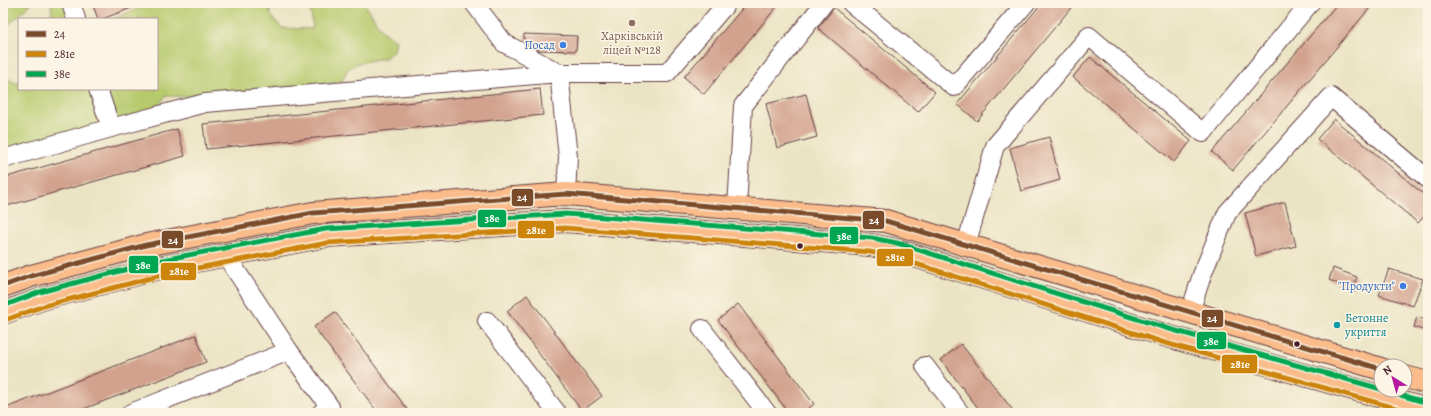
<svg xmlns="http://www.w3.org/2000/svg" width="1431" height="416" font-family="Alegreya,serif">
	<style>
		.green { fill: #b6c96c; stroke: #80744c }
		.building { fill: #d2a28e }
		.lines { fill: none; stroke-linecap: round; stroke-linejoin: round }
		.minor-casing { stroke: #623d42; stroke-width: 20 }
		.major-casing { stroke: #623d42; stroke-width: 24 }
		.minor { stroke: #fff; stroke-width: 18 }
		.major { stroke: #fabc8b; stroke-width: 22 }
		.bus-1-casing { stroke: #fcf5e5; stroke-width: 8 }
		.bus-2-casing { stroke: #fcf5e5; stroke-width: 8 }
		.bus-3-casing { stroke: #fcf5e5; stroke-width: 8 }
		.bus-1 { stroke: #7a4b2a; stroke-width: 5 }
		.bus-2 { stroke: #cc840b; stroke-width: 5 }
		.bus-3 { stroke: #00a651; stroke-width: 5 }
		.education-dot { fill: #8d6e63; stroke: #fcf5e5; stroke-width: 1.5 }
		.shop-dot { fill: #3f7fe0; stroke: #fcf5e5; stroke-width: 1.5 }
		.bus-dot { fill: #4a1f2b; stroke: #fcf5e5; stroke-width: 1.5 }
		.culture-dot { fill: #0f9aa8; stroke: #fcf5e5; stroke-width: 1.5 }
		.labels { text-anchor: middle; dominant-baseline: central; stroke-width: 3; stroke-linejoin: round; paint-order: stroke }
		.education-label { font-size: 12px; fill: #785e54; stroke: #fcf5e5 }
		.shop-label { font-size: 12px; fill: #366cbe; stroke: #fcf5e5; text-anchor: end }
		.culture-label { font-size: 12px; fill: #0d838f; stroke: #fcf5e5; text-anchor: start }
		.line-badge { stroke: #fcf5e5; stroke-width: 1.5 }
		.badge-label { font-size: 11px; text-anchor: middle; font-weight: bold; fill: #fff }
	</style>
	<rect width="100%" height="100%" fill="#fcf5e5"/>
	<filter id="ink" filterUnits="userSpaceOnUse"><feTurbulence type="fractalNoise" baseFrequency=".025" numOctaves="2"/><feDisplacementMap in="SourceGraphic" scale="8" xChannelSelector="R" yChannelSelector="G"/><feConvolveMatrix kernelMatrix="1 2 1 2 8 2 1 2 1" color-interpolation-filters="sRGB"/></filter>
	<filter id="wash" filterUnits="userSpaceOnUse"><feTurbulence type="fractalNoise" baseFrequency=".012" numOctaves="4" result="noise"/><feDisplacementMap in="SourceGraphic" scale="16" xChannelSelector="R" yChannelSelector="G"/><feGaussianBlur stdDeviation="0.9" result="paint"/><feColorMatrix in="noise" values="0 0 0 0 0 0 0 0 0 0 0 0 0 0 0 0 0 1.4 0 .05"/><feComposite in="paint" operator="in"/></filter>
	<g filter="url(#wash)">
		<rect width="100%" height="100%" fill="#ebe4c4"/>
		<path class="green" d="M3,3h29l-29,27z
			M51,3h17l4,16h-20z
			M164,3h104l3,13 11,12 31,1 -2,-15 -4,-11h57l19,29 13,8 -2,11 -9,7 -27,5 -11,7 -5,12 -137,15 -39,-1 -11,13 -42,13 -10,-33h54v-70h-45l37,-15 11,2z
			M3,76l12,7 4,-1v7h76l11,36 -103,29z"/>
		<g id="blocks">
			<path class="building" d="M92,3h49l1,1 -40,15h-4z
				M747,3h33l-76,91 -20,-17z
				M1042,3h33l-98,118 -20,-17z
				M1338,3h36l-141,167 -21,-18z
				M834,8l101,84 -17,20 -100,-84z
				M524,34l53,2 -1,15 -38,-1 -14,-8z
				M1090,57l101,84 -17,21 -101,-85z
				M540,89l3,26 -337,34 -3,-25z
				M806,94l11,43 -40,11 -11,-44z
				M1334,119l94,79v14l-10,11 -101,-84z
				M177,129l8,27 -182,51v-29z
				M1049,137l11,43 -39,11 -11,-43z
				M1285,202l11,44 -40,10 -11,-43z
				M1333,268l24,9 -5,12 -23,-9z
				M1389,269l34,10 -10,27 -34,-11z
				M527,295l75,101 -20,15 -75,-100z
				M738,304l76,100 -12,9h-13l-71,-93z
				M335,312l75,101h-32l-52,-70 -12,-16z
				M1417,317l11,3v12l-14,-5z
				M196,335l10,27 -133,51h-70v-4z
				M961,344l54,69h-33l-41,-53z"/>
		</g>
	</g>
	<g filter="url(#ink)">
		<use href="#blocks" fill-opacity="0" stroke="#623d42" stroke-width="1"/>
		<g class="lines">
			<g class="minor-casing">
				<path id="minor" d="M71,3l5,16
					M474,3l30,40 55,30 9,84 -2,37
					M851,3l103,84 72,-84
					M98,89l13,39
					M3,159l108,-31 94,-25 354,-30h108l60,-70
					M737,208l6,-102 81,-103
					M966,245l29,-99 94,-110 114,97 107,-130
					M1190,312l12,-37 25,-62 104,-116 97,82
					M487,321l70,92
					M702,329l65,84
					M289,351l41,56 -9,6
					M925,366l35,47
					M131,413l158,-62 -64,-97"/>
			</g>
			<g class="major-casing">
				<path id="major" d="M3,286l28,-10 115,-31 167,-32 253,-19 320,27 495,148
					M3,313l39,-14 122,-32 162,-31 239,-15 306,24 25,5 268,85 264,75
					M1405,377l23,6"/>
			</g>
			<use href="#minor" class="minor"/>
			<use href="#major" class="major"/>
			<g class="bus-1-casing">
				<path id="bus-1" d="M3,286l28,-10 115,-31 167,-32 253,-19 320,27 495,148"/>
			</g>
			<g class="bus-2-casing">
				<path id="bus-2" d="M5,320l39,-14 122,-32 161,-31 238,-15 305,24 24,5 268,85 251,71"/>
			</g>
			<g class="bus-3-casing">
				<path id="bus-3" d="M3,306l37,-14 122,-32 164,-31 240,-15 306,24 25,5 269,85 215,61
					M1383,390l45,13"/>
			</g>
			<use href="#bus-1" class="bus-1"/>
			<use href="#bus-2" class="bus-2"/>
			<use href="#bus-3" class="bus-3"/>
		</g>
	</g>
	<circle class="education-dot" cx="632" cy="23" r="4"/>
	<g class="shop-dot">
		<circle cx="563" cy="45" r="4"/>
		<circle cx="1403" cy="286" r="4"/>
	</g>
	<g class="bus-dot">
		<circle cx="800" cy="246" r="3.5"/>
		<circle cx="1297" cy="344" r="3.5"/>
	</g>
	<circle class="culture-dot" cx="1337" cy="325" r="4"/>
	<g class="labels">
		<g class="education-label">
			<text x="632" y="36">Харківській<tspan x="632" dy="14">ліцей №128</tspan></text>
		</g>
		<g class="shop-label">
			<text x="555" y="45">Посад</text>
			<text x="1395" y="286">"Продукти"</text>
		</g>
		<g class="culture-label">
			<text x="1345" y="318">Бетонне<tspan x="1345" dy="14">укриття</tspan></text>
		</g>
	</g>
	<g class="line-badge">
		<rect x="511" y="188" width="23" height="19" rx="4" fill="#7a4b2a"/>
		<rect x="477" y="209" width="30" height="19" rx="4" fill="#00a651"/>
		<rect x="862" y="210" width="23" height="20" rx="4" fill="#7a4b2a"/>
		<rect x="517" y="220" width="38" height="19" rx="4" fill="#cc840b"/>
		<rect x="829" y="226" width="30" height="19" rx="4" fill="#00a651"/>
		<rect x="161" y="230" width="23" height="19" rx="4" fill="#7a4b2a"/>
		<rect x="876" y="248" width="38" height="19" rx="4" fill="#cc840b"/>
		<rect x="128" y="255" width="31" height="19" rx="4" fill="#00a651"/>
		<rect x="160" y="262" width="37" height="19" rx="4" fill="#cc840b"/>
		<rect x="1201" y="309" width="23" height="19" rx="4" fill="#7a4b2a"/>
		<rect x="1196" y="331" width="31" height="19" rx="4" fill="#00a651"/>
		<rect x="1221" y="354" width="37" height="20" rx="4" fill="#cc840b"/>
	</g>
	<g class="badge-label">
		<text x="522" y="201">24</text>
		<text x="492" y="222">38е</text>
		<text x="874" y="224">24</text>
		<text x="536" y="234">281е</text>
		<text x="844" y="240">38е</text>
		<text x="173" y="244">24</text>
		<text x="895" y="261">281е</text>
		<text x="143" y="269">38е</text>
		<text x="179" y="275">281е</text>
		<text x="1212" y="322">24</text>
		<text x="1211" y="345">38е</text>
		<text x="1240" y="368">281е</text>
	</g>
	<rect width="1431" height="416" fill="none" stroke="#fcf5e5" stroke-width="16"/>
	<rect x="18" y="18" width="140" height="72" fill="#fcf5e5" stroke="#b59f9b"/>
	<rect x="26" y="31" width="20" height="6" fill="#7a4b2a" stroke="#b59f9b"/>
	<text x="54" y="38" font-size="12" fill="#4a1f2b">24</text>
	<rect x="26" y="51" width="20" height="6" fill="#cc840b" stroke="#b59f9b"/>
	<text x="54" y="58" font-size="12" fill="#4a1f2b">281е</text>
	<rect x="26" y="71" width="20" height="6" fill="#00a651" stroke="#b59f9b"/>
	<text x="54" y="78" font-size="12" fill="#4a1f2b">38е</text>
	<g transform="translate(1393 378) rotate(323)"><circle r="19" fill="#fcf5e5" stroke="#b59f9b"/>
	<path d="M0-3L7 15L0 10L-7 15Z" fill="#b5179e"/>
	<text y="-6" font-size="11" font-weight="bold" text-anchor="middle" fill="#4a1f2b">N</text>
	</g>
</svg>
